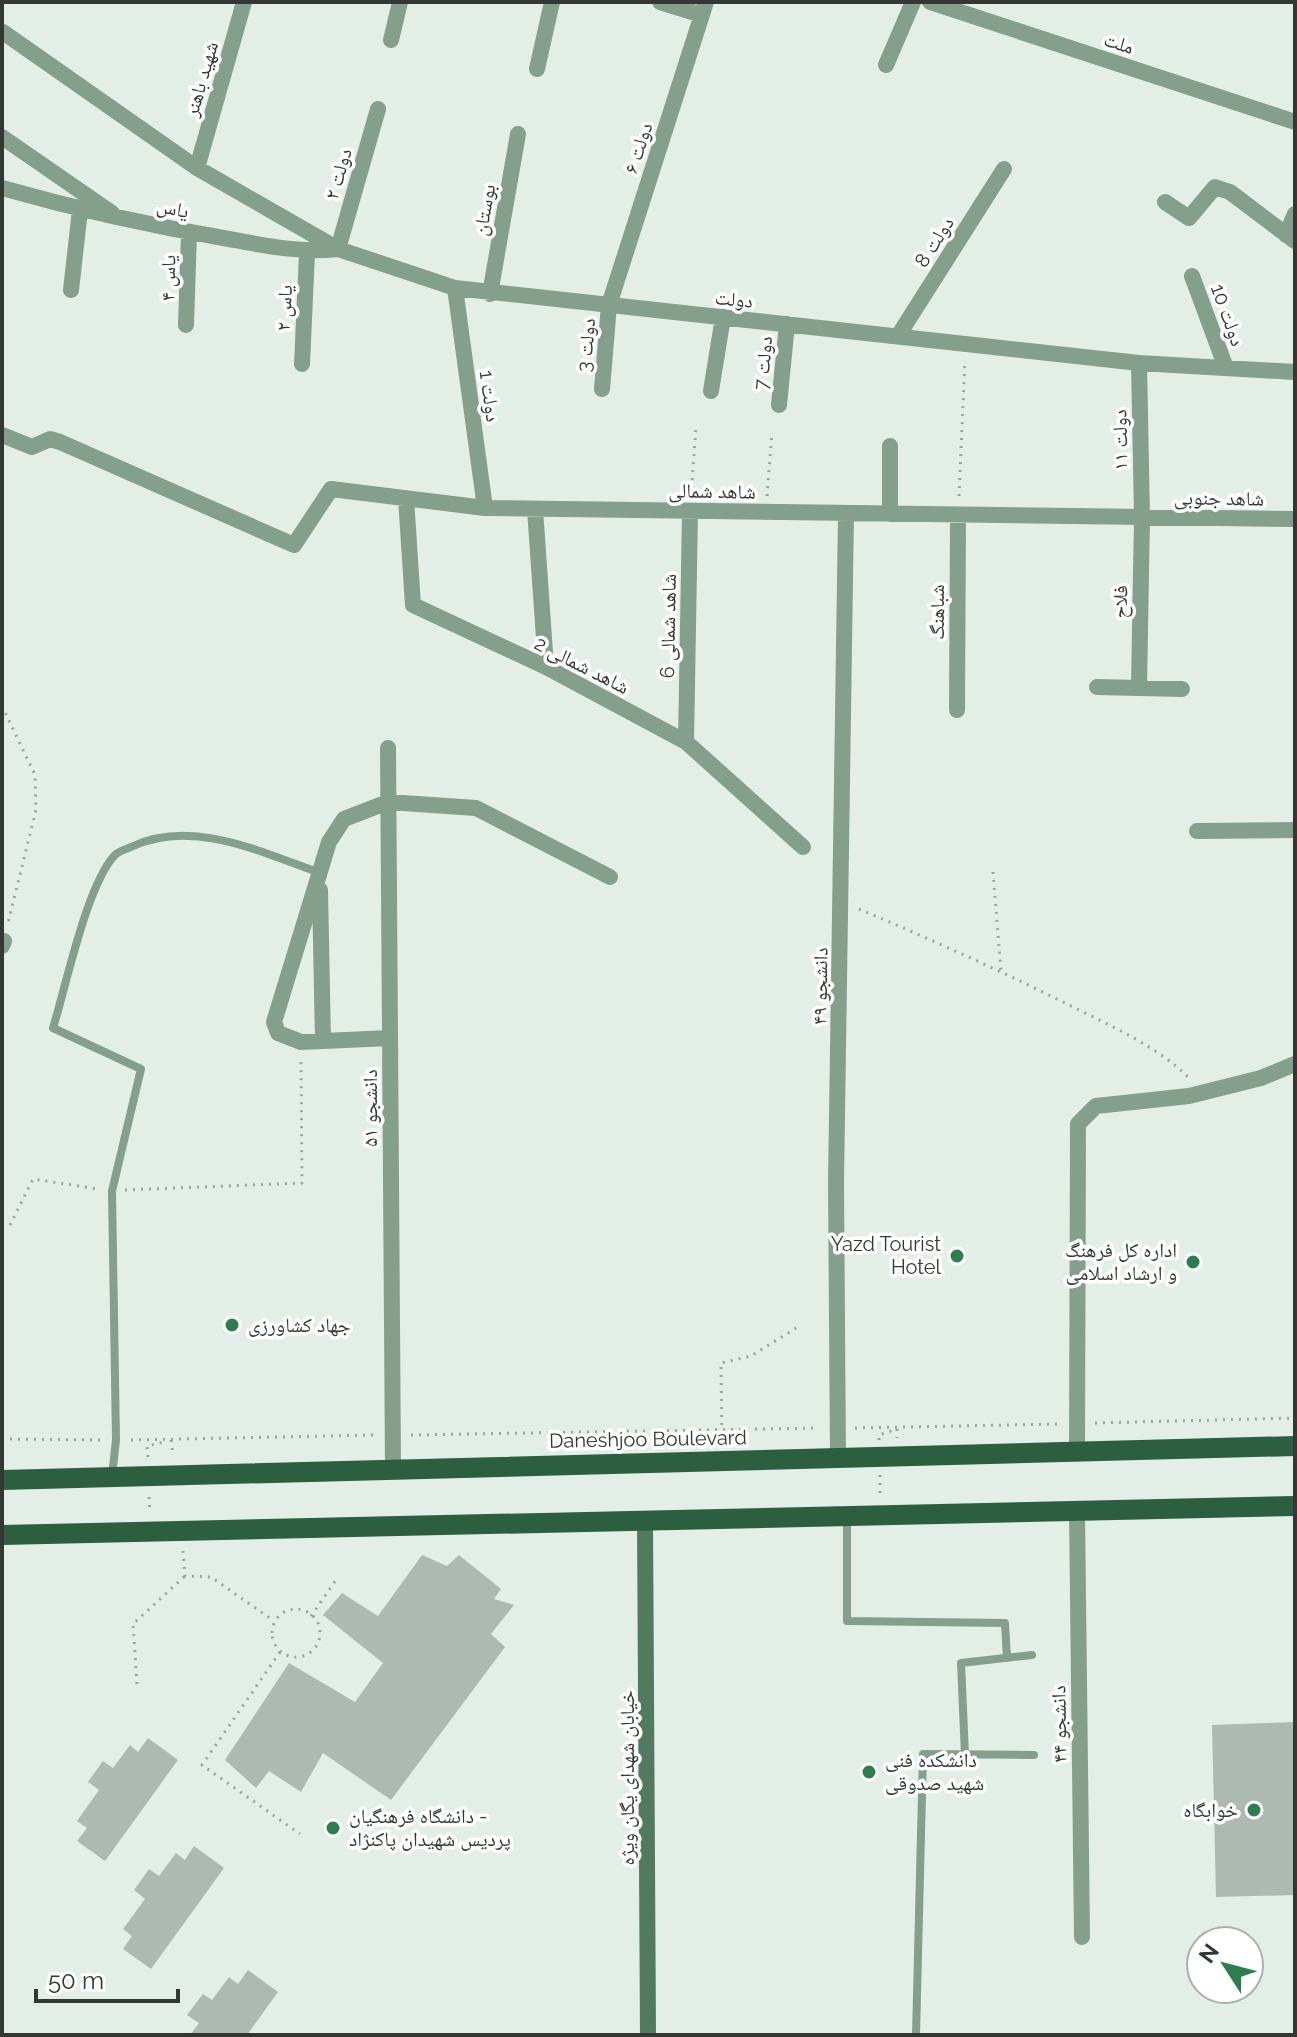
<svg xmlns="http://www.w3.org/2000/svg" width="1297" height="2037" font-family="Raleway,'Noto Naskh Arabic',sans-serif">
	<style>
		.building { fill: #aebab1 }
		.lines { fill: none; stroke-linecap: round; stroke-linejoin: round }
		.path { stroke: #9aa39d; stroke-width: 3; stroke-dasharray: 2 6; stroke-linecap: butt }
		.lane { stroke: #849f8c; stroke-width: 8 }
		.street { stroke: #849f8c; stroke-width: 16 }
		.secondary { stroke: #517a5e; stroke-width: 16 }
		.primary { stroke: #2b5f3f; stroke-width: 20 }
		.poi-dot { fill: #2d7e4e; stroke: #fff; stroke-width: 3 }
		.labels { text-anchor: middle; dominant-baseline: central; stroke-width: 7; stroke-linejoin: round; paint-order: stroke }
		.street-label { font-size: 20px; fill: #333835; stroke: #fff }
		.poi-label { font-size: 20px; fill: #333835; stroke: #fff; text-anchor: end }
	</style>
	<rect width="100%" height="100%" fill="#e3efe6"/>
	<path class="building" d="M422,1555l25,11 12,-11 42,34 -7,10 20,6 -23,29 14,13 -114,153 -68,-47 -22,39 -32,-21 -13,17 -31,-28 64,-97 66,39 28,-39 -60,-48 19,-22 36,23z
		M1295,1722v173l-79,2 -4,-172z
		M148,1738l30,22 -73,101 -28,-20 10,-13 -10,-7 22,-31 -11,-8 15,-21 10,7 17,-23 8,7z
		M194,1846l30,22 -73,101 -28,-20 9,-13 -9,-7 22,-30 -11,-9 15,-21 10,7 17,-23 9,7z
		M248,1970l30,22 -31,43h-57l9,-12 -12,-8 16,-21 9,6 17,-23 9,7z"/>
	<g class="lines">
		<path class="path" d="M691,496l5,-69
			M767,496l5,-64
			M959,496l6,-136
			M2,706l33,69 1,35 -28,113
			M993,872l8,99
			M859,909c73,31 145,63 216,99 40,20 83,39 114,70
			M125,1190l177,-7 -1,-124
			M2,1225h8l23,-46 65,10
			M1095,1423l200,-5
			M855,1428l204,-4
			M411,1435l408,-7
			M2,1439l101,1
			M131,1440l244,-5
			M171,1440l2,15
			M879,1440v-5l18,-6v9
			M722,1441l-1,-78 30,-7 50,-31
			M148,1457l-1,-11 17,-4
			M880,1475v21
			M149,1497l1,16
			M183,1551l2,25 26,1 63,44
			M272 1633a24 24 0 1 1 48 0a24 24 0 1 1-48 0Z
			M311,1616l27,-39
			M280,1652l-78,113 98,69
			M137,1684l-4,-60 52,-48"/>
		<path class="lane" d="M112,1476l4,-36 -4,-249 29,-122 -88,-41c13,-42 34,-144 62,-173 4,-4 11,-6 16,-8 61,-29 130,5 189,26
			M847,1517v104l158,2 2,35
			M965,1755l-4,-92 71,-8
			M916,2035l7,-281 111,1"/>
		<path class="street" d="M660,2l42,13
			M930,2l365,120
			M3,32l194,136 141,81 117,39 684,75 156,9
			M391,40l9,-38
			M886,65l27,-63
			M537,69l15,-67
			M2,137l110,76
			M197,168l47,-166
			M2,188c74,21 150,38 227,51 37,7 71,14 109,10l40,-140
			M1165,202l24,16 26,-31 15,5 65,49
			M1286,235l9,-21
			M1192,276l34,92
			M455,288l30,220
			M71,290l9,-80
			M490,294l28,-160
			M186,325l3,-92
			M898,336l106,-167
			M1139,363l3,154 -3,170
			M302,364l5,-111
			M602,389l7,-84 97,-303
			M711,391l12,-74
			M779,405l8,-81
			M2,435l30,12 18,-8 10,3 234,103 37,-56 154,19 810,11
			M406,498l7,107 133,62 140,75 117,105
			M535,509l11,158
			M890,514v-68
			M1097,687l85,2
			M957,710l1,-195
			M686,742l4,-231
			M388,748l5,719
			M1197,831l98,-1
			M320,890l3,151
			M2,946l2,-5
			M390,1038l-89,4 -23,-9 -4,-11 55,-180 15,-23 44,-17 88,6 134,69
			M1077,1453l1,-329 18,-18 93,-10 72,-18 34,-14
			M838,1459l-2,-276 10,-670
			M1077,1511l5,426"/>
		<path class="secondary" d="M645,1520l3,515"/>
		<path class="primary" d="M2,1480l1293,-34
			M2,1535l1293,-29"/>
	</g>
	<g class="poi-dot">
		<circle cx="957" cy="1256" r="8"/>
		<circle cx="1193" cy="1262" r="8"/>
		<circle cx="232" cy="1325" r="8"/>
		<circle cx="869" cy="1772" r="8"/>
		<circle cx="1254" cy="1810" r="8"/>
		<circle cx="333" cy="1828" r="8"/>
	</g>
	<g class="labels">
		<g class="street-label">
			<text transform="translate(1119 43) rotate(18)">ملت</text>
			<text transform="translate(201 79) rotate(-74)">شهید باهنر</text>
			<text transform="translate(638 148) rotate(-72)">دولت ۶</text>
			<text transform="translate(338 174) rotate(-74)">دولت ۲</text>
			<text transform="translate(173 208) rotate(12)">یاس</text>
			<text transform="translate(484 210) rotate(-80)">بوستان</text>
			<text transform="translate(934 242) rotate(-58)">دولت 8</text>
			<text transform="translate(168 278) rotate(-89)">یاس ۴</text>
			<text transform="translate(734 299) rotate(6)">دولت</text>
			<text transform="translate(284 308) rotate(-87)">یاس ۲</text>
			<text transform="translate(1228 315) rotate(70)">دولت 10</text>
			<text transform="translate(586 345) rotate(-85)">دولت 3</text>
			<text transform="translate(763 363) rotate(-85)">دولت 7</text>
			<text transform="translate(490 396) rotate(82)">دولت 1</text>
			<text transform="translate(1120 440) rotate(-91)">دولت ۱۱</text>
			<text transform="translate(712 491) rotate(1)">شاهد شمالی</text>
			<text transform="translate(1219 498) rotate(1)">شاهد جنوبی</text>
			<text transform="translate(1120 602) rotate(-89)">فلاح</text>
			<text transform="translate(937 612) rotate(-90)">شباهنگ</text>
			<text transform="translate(668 626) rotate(-89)">شاهد شمالی 6</text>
			<text transform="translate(582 665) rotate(27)">شاهد شمالی 2</text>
			<text transform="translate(820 986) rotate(-89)">دانشجو ۴۹</text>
			<text transform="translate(370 1108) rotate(-90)">دانشجو ۵۱</text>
			<text transform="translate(648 1439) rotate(-1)">Daneshjoo Boulevard</text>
			<text transform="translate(1059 1724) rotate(-91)">دانشجو ۴۴</text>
			<text transform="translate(627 1778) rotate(-90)">خیابان شهدای یگان ویژه</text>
		</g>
		<g class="poi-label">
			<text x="941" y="1244">Yazd Tourist<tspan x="941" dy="23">Hotel</tspan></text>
			<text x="1177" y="1250">اداره کل فرهنگ<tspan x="1177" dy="23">و ارشاد اسلامی</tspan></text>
			<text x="248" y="1325" text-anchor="start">جهاد کشاورزی</text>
			<text x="885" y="1760" text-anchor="start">دانشکده فنی<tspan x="885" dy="23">شهید صدوقی</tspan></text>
			<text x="1238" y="1810">خوابگاه</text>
			<text x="349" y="1816" text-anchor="start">دانشگاه فرهنگیان -<tspan x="349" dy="23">پردیس شهیدان پاکنژاد</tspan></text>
		</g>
	</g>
	<rect width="1297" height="2037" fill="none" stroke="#333835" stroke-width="8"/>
	<g transform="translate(1225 1965) rotate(306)"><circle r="38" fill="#ffffff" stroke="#adafae" stroke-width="2"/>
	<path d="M0-6L14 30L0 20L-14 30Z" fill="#2d7e4e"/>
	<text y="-12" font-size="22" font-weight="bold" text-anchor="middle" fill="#333835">N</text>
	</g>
	<path d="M36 1989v12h142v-12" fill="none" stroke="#333835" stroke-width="4"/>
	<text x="48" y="1989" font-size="24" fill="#333835" stroke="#ffffff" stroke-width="6" paint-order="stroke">50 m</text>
</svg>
